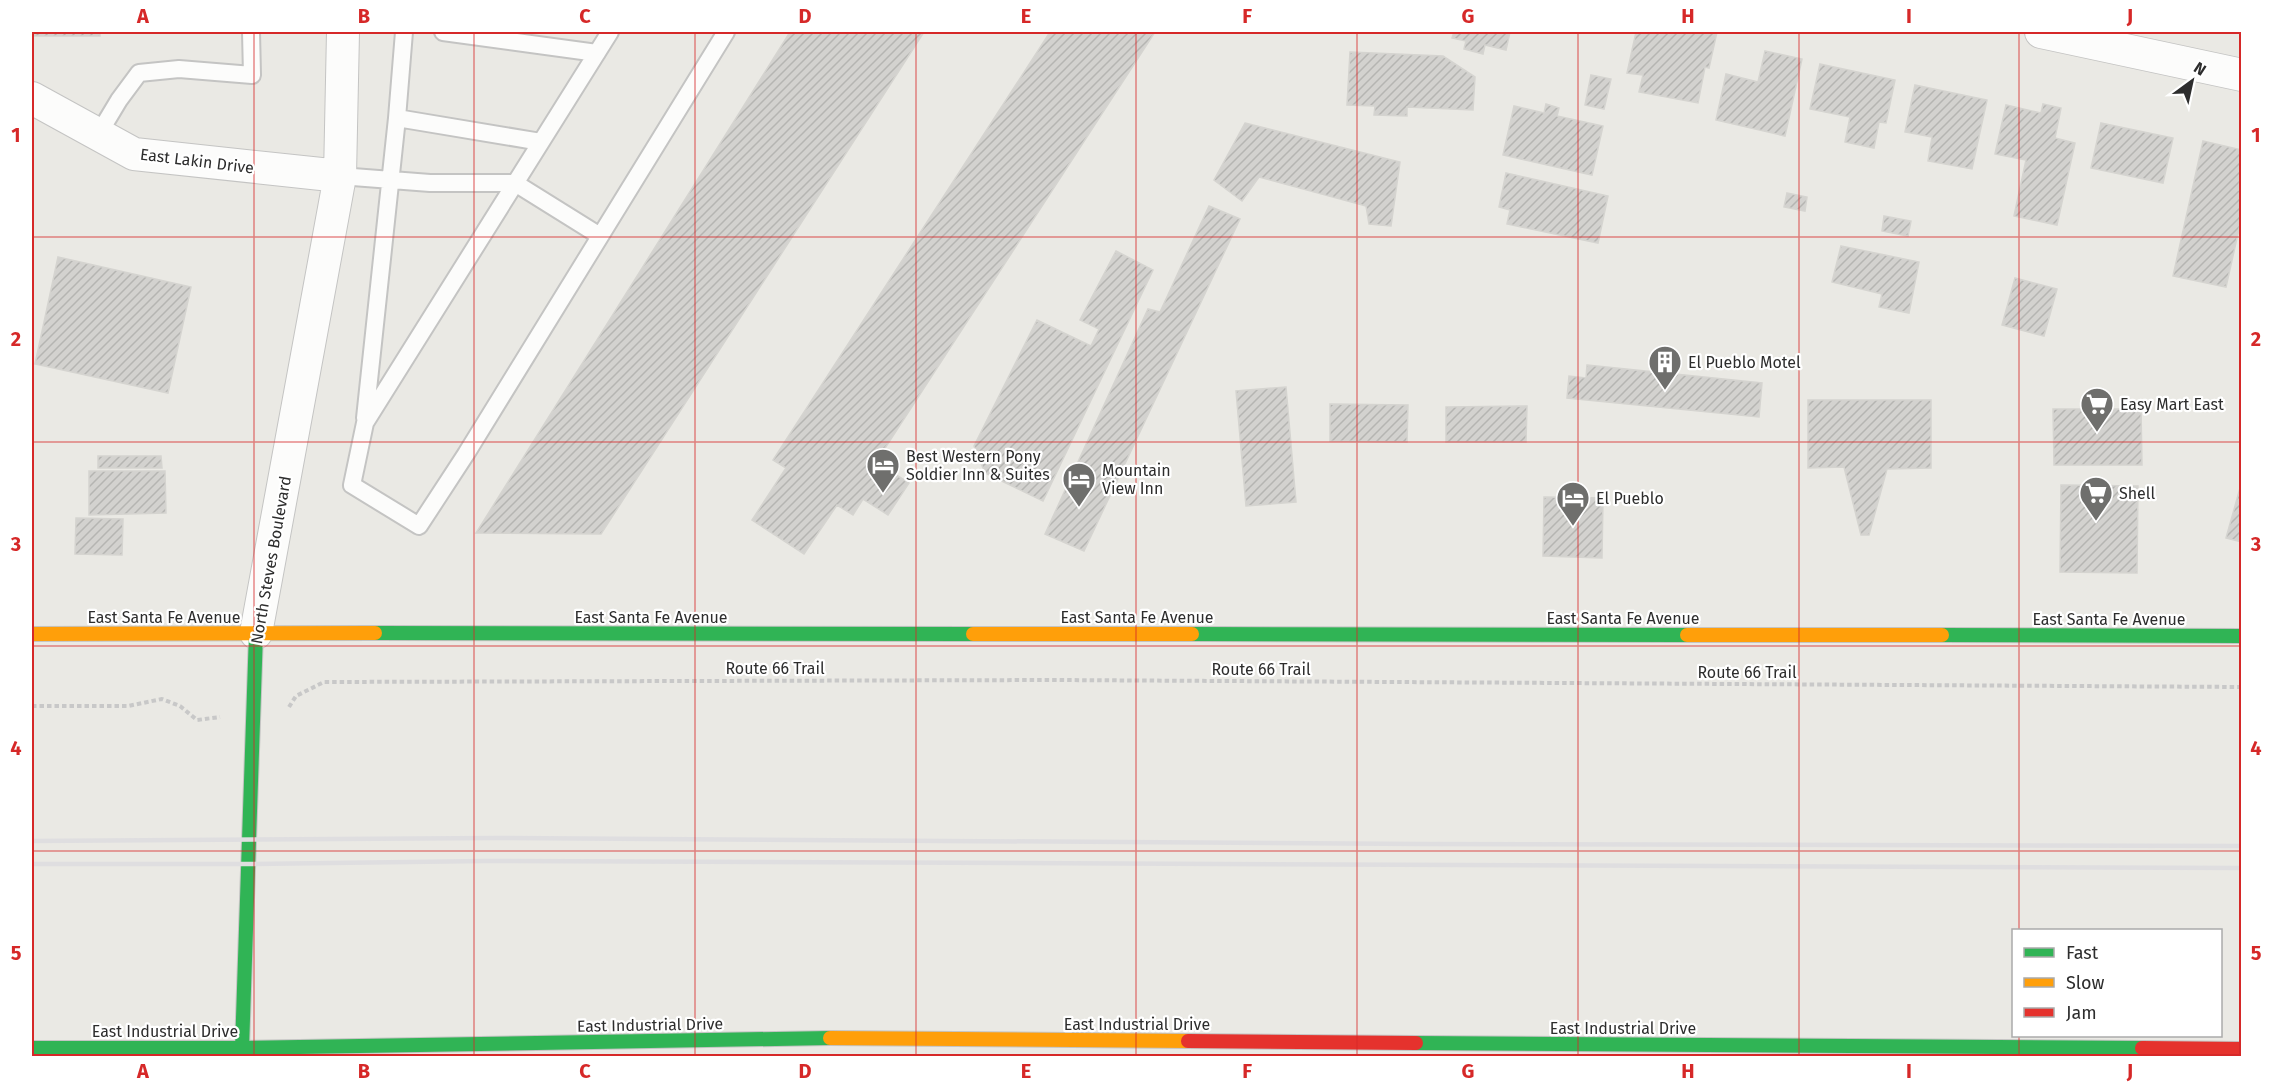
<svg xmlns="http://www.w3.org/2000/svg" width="2273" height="1088" font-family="'Fira Sans',sans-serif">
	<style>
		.building { fill: url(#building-hatch); stroke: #d5d4d0; stroke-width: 1.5 }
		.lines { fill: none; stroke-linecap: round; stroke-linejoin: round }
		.lane-casing { stroke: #c4c4c3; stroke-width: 20 }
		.street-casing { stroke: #c4c4c3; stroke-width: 34 }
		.fast-casing { stroke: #c4c4c3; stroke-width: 16 }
		.slow-casing { stroke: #c4c4c3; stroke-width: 16 }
		.jam-casing { stroke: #c4c4c3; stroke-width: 16 }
		.path { stroke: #c8c8c8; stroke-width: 4; stroke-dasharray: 4.5 3; stroke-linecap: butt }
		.lane { stroke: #fcfcfb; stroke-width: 16 }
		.street { stroke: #fcfcfb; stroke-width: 32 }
		.fast { stroke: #30b455; stroke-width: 14 }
		.slow { stroke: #ff9f0a; stroke-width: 14 }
		.jam { stroke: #e5322d; stroke-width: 14 }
		.rail { stroke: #dfdee0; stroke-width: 4.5 }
		.grid { fill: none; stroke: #d62828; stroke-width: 1.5; stroke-opacity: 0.55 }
		.labels { text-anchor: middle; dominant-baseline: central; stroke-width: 4.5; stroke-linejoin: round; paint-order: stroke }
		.street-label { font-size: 16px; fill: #2d2d2d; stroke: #fff }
		.poi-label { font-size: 16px; fill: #2d2d2d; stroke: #fff; text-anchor: start }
		.neatline { fill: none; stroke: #d62828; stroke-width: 2 }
		.grid-label { font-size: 20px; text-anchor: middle; font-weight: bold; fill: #d62828 }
	</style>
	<defs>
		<pattern id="building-hatch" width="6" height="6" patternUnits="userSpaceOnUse" patternTransform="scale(1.5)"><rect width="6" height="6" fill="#d3d2cf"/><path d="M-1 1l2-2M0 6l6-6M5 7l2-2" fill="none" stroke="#b5b5b2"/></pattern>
	</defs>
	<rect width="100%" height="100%" fill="#eae9e4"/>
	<path class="building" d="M33,32h67v4h-67z
		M790,32h134l-323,502 -125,-1z
		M1050,32h105l-279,430 33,21 -21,32 -25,-16 -10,16 -16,-10 -33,49 -52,-34 34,-52 -13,-8z
		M1454,32h56l-4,18 -21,-5 -2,9 -19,-5 2,-8 -14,-3z
		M1636,32h81l-8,36 -4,-1 -7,36 -59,-11 4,-17 -16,-2z
		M1765,51l37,8 -17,77 -69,-16 10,-46 32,8z
		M1350,52l93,4 32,21 -2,33 -66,-3v9l-33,-1 1,-9 -28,-1z
		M1820,64l75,16 -9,43 -7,-1 -5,26 -29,-6 5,-25 -40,-8z
		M1591,75l20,4 -7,30 -19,-4z
		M1915,85l72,15 -15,69 -44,-8 4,-24 -27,-5z
		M1546,104l13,4 -2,8 46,10 -11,49 -89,-20 11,-49 30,7z
		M2043,104l18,4 -6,30 20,5 -18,82 -43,-9 12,-56 -31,-6 11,-49 35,8z
		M1245,123l155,39 -9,64 -22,-2 -3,-18 -107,-29 -17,24 -28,-21z
		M2101,123l72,15 -10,45 -72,-15z
		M2203,141l39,9 -3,40h3v26l-16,71 -53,-11z
		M1506,173l102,23 -10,47 -91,-19 3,-14 -11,-3z
		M1787,193l20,4 -2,14 -21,-4z
		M1209,206l31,13 -156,332 -39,-17 103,-225 12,3z
		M1884,216l27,5 -3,15 -26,-5z
		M1841,246l78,16 -10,51 -30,-6 3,-13 -50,-12z
		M1116,251l37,19 -110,231 -58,-28 -11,-27 63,-126 54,26 8,-17 -19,-9z
		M58,257l133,30 -23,106 -133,-29z
		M2015,278l42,11 -13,47 -42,-11z
		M1587,365l175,18 -3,34 -192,-19 2,-22 17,2z
		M1286,387l10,115 -50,4 -10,-115z
		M1808,400h123v68l-44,1 -18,66h-8l-17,-68 -36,1z
		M1330,404l78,1 -1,37 -77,-1z
		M1527,406l-1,36h-80v-35z
		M2053,409h88l1,56h-88z
		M98,456h63l1,12h-64z
		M89,471h76l1,42 -77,2z
		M2242,481v61l-16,-4z
		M2061,485l77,1 -1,87 -77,-1z
		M1544,497l59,1 -1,60 -59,-2z
		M76,518l47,1 -1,36 -47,-1z"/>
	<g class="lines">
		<g class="lane-casing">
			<path id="lane" d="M404,32l-7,86 144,24
				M443,32l154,21
				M610,32l-245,391 -13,62 67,41 47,-72 260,-422
				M98,135l21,-35 20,-27 40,-4 73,6 -1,-43
				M340,176l90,7h85l85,53
				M365,418l32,-300"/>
		</g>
		<g class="street-casing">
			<path id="street" d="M2041,32l201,43
				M32,98l102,56 206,22
				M256,633l84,-457 3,-144"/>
		</g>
		<g class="fast-casing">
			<path id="fast" d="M375,633l598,1
				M1192,634l495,1
				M1942,635l300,1
				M1416,1043l726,5
				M32,1048h210l588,-10
				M242,1048l14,-415"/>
		</g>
		<g class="slow-casing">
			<path id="slow" d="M32,634l343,-1
				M973,634h219
				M1687,635h255
				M830,1038l358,3"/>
		</g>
		<g class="jam-casing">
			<path id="jam" d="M1188,1041l228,2
				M2142,1048l100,1"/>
		</g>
		<path class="path" d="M32,706h96l34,-7 18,7 17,14 23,-3
			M289,707l7,-11 28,-14 730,-2 1188,7"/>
		<use href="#lane" class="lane"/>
		<use href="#street" class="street"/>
		<use href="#fast" class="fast"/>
		<use href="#slow" class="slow"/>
		<use href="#jam" class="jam"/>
		<path class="rail" d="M32,841l464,-3 926,6 820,2
			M32,864h216l237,-3 1757,7"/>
	</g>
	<path class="grid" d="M254,32v1024M474,32v1024M695,32v1024M916,32v1024M1136,32v1024M1357,32v1024M1578,32v1024M1799,32v1024M2019,32v898M32,237h2210M32,442h2210M32,646h2210M32,851h2210M2019,1036v20"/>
	<defs>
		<g id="building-pin" transform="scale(1.725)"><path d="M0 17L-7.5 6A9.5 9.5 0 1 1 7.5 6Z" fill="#6f6f6d" stroke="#fff"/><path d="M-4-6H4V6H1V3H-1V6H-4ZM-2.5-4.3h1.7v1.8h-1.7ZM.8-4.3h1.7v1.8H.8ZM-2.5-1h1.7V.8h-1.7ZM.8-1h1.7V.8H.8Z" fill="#fff"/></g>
		<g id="supermarket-pin" transform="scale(1.725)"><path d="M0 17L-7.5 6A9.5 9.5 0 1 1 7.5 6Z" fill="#6f6f6d" stroke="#fff"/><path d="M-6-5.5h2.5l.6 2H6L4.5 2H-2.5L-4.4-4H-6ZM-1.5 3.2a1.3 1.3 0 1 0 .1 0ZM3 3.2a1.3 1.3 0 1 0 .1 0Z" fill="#fff"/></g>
		<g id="hotel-pin" transform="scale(1.725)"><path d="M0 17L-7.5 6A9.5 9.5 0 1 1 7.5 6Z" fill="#6f6f6d" stroke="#fff"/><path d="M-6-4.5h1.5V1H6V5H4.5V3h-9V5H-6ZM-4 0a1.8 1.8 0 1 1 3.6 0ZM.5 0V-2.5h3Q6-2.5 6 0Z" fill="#fff"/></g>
	</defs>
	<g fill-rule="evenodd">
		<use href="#building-pin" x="1665" y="362"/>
		<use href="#supermarket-pin" x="2097" y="404"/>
		<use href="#hotel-pin" x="883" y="465"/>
		<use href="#hotel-pin" x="1079" y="479"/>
		<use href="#supermarket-pin" x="2096" y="493"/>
		<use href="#hotel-pin" x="1573" y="498"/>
	</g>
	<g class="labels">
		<g class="street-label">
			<text transform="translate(197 161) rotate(7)">East Lakin Drive</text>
			<text transform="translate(271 560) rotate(-80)">North Steves Boulevard</text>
			<text x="164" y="617">East Santa Fe Avenue</text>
			<text x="651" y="617">East Santa Fe Avenue</text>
			<text x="1137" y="617">East Santa Fe Avenue</text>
			<text x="1623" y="618">East Santa Fe Avenue</text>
			<text x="2109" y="619">East Santa Fe Avenue</text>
			<text x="775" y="668">Route 66 Trail</text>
			<text x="1261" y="669">Route 66 Trail</text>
			<text x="1747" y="672">Route 66 Trail</text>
			<text x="1137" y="1024">East Industrial Drive</text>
			<text transform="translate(650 1025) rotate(-1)">East Industrial Drive</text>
			<text x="1623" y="1028">East Industrial Drive</text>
			<text x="165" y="1031">East Industrial Drive</text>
		</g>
		<g class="poi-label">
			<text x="1688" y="362">El Pueblo Motel</text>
			<text x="2120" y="404">Easy Mart East</text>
			<text x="906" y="456">Best Western Pony<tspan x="906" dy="18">Soldier Inn &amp; Suites</tspan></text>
			<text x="1102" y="470">Mountain<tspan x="1102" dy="18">View Inn</tspan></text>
			<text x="2119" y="493">Shell</text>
			<text x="1596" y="498">El Pueblo</text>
		</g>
	</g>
	<rect width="2273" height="1088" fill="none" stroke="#ffffff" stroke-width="66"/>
	<rect x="2012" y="929" width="210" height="108" fill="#ffffff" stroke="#ababab" stroke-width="1.5"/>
	<rect x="2024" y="948" width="30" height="9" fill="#30b455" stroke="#ababab" stroke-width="1.5"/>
	<text x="2066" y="959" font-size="18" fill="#2d2d2d">Fast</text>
	<rect x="2024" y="978" width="30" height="9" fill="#ff9f0a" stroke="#ababab" stroke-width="1.5"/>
	<text x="2066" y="989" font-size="18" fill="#2d2d2d">Slow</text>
	<rect x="2024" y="1008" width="30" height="9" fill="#e5322d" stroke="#ababab" stroke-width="1.5"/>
	<text x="2066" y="1019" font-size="18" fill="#2d2d2d">Jam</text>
	<g transform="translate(2192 81) rotate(33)" stroke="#ffffff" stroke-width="4.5" paint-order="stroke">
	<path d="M0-4.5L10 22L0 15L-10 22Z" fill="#2d2d2d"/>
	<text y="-9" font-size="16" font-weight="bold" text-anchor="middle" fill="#2d2d2d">N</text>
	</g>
	<rect x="33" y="33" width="2207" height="1022" class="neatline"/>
	<g class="grid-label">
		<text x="143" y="23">A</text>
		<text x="364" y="23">B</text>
		<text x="585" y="23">C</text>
		<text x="805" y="23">D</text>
		<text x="1026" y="23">E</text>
		<text x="1247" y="23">F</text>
		<text x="1468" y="23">G</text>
		<text x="1688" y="23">H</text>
		<text x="1909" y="23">I</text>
		<text x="2130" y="23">J</text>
		<text x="16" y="142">1</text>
		<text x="2256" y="142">1</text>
		<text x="16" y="346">2</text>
		<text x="2256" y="346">2</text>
		<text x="16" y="551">3</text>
		<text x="2256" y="551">3</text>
		<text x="16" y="755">4</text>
		<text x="2256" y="755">4</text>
		<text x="16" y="960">5</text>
		<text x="2256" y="960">5</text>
		<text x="143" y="1078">A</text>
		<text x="364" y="1078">B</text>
		<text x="585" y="1078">C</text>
		<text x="805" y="1078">D</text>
		<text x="1026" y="1078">E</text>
		<text x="1247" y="1078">F</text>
		<text x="1468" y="1078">G</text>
		<text x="1688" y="1078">H</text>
		<text x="1909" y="1078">I</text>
		<text x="2130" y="1078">J</text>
	</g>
</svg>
